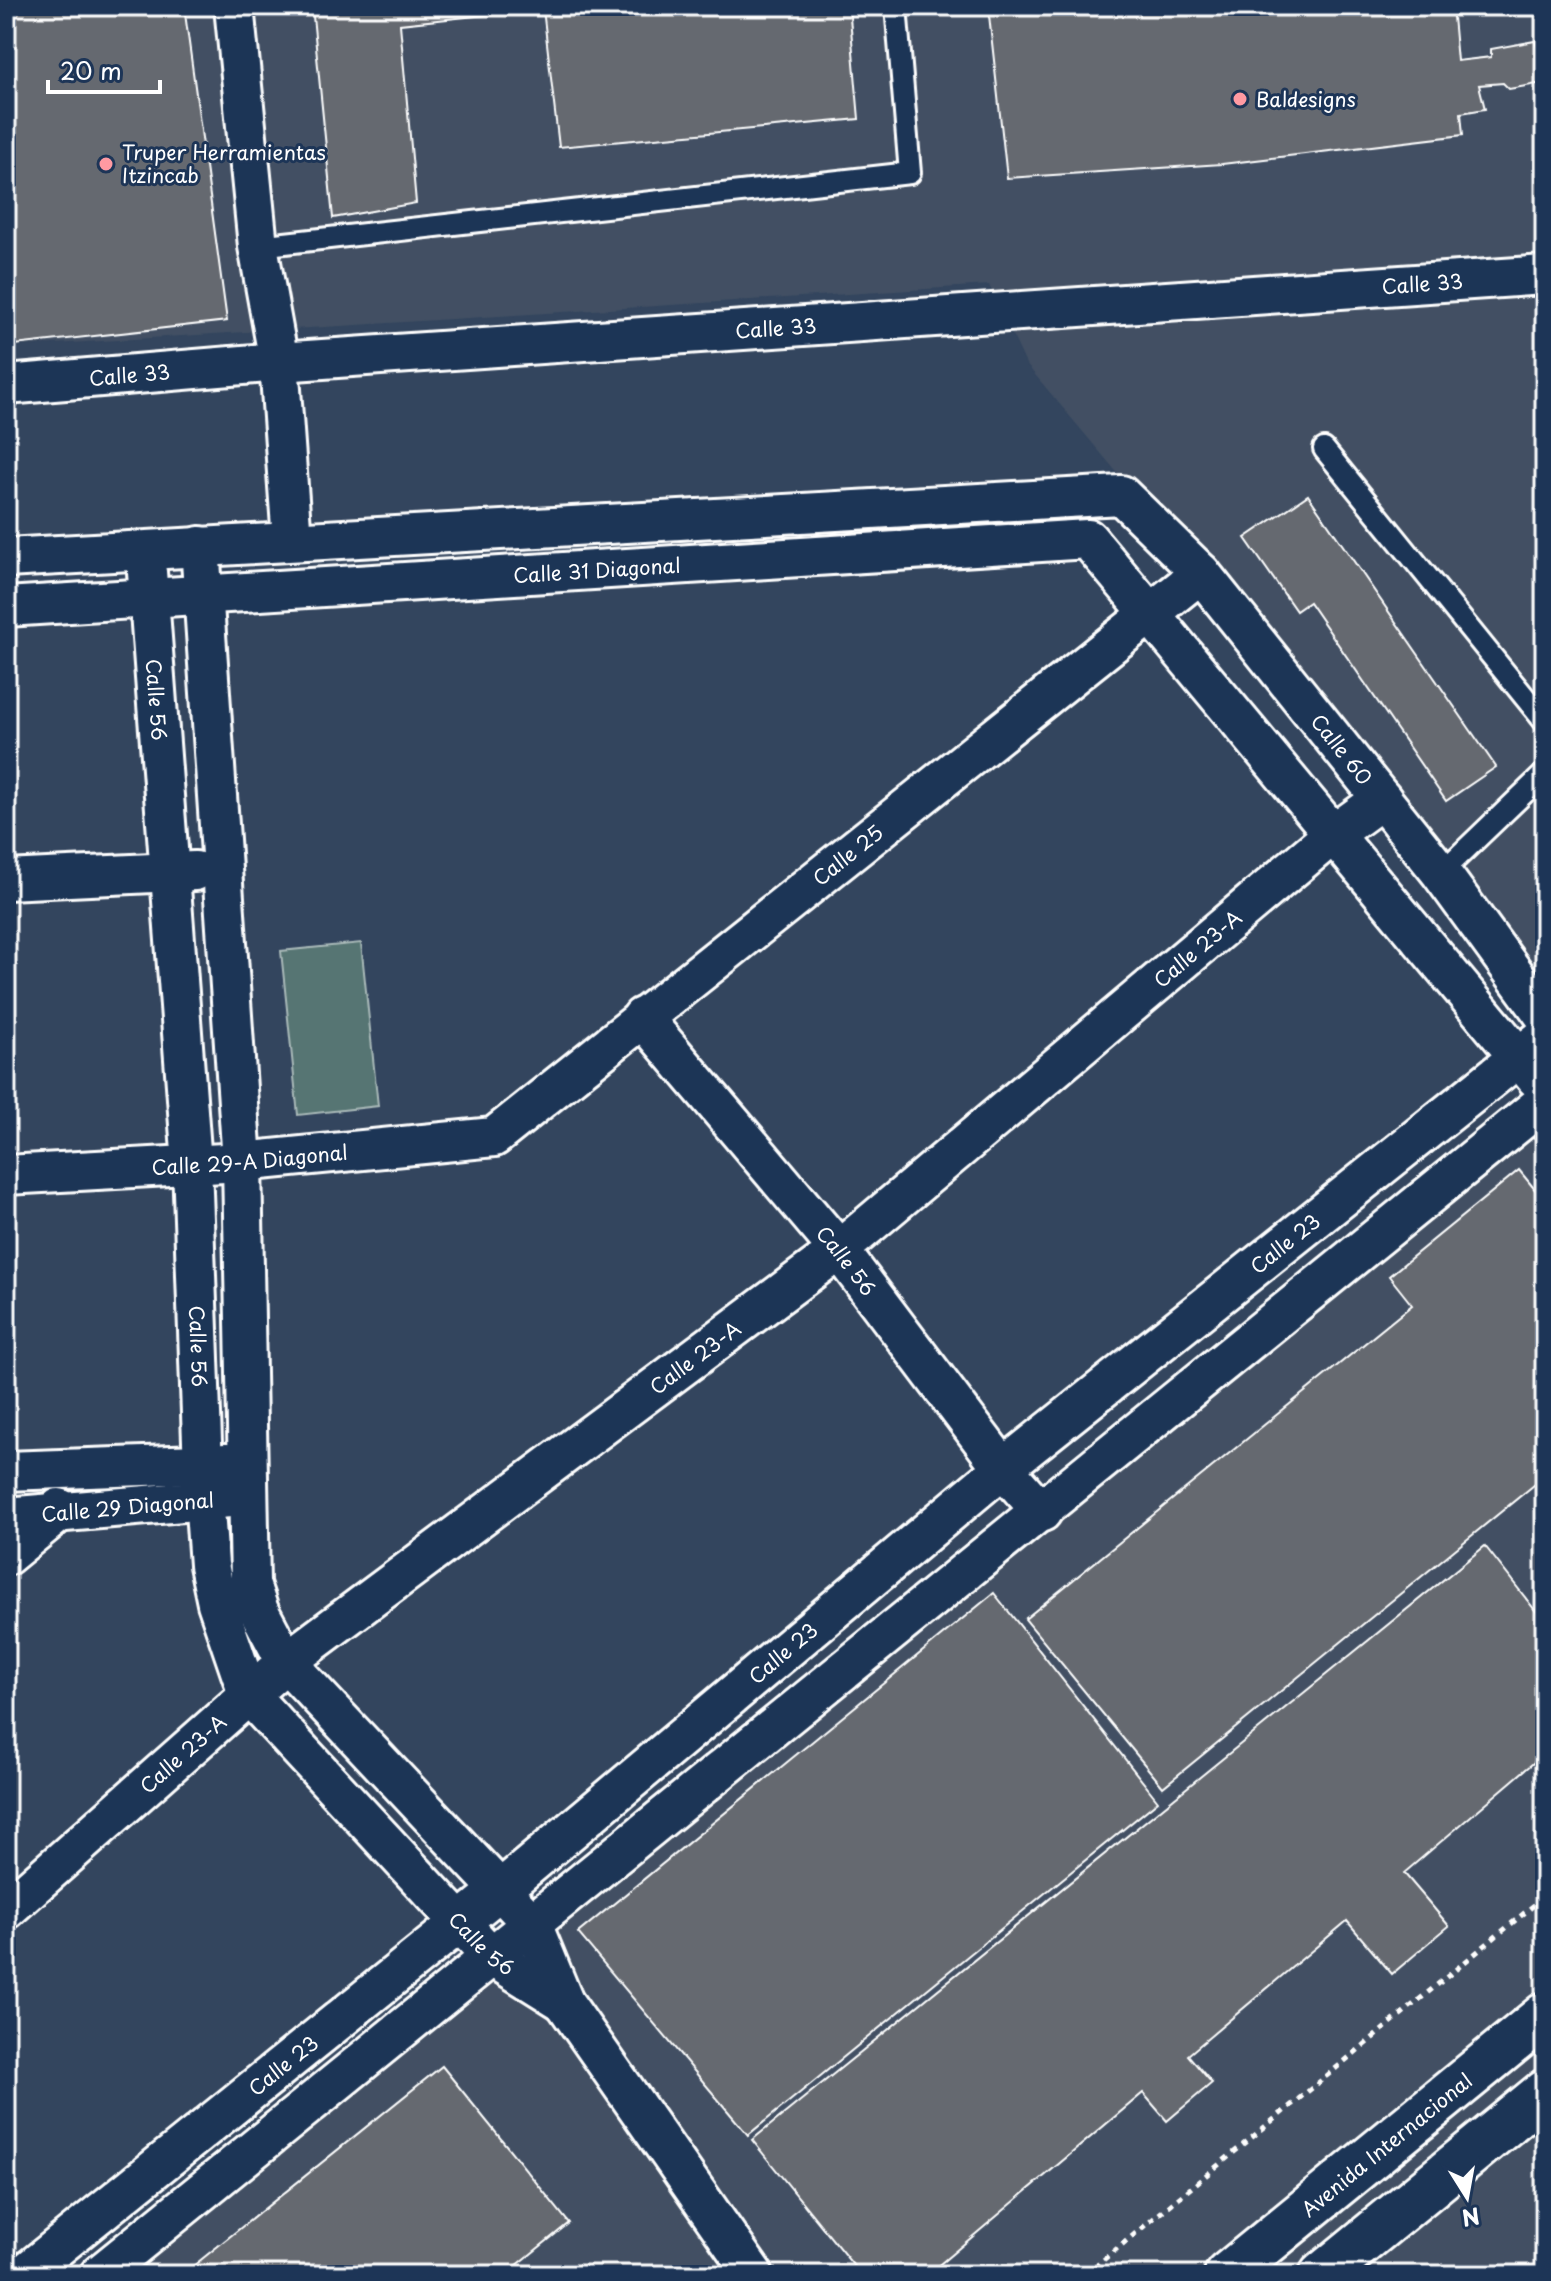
<svg xmlns="http://www.w3.org/2000/svg" width="1551" height="2281" font-family="'Playpen Sans',sans-serif">
	<style>
		.built { fill: #425063 }
		.green { fill: #567473; stroke: #aabab9; stroke-width: 2 }
		.building { fill: #656970; stroke: #fff; stroke-width: 2 }
		.lines { fill: none; stroke-linecap: round; stroke-linejoin: round }
		.service-casing { stroke: #fff; stroke-width: 26 }
		.minor-casing { stroke: #fff; stroke-width: 44 }
		.primary-casing { stroke: #fff; stroke-width: 50 }
		.path { stroke: #fff; stroke-width: 5; stroke-dasharray: 6 6; stroke-linecap: butt }
		.service { stroke: #1d3557; stroke-width: 20 }
		.minor { stroke: #1d3557; stroke-width: 38 }
		.primary { stroke: #1d3557; stroke-width: 44 }
		.poi-dot { fill: #ff9aa2; stroke: #1d3557; stroke-width: 3 }
		.labels { text-anchor: middle; dominant-baseline: central; stroke-width: 6; stroke-linejoin: round; paint-order: stroke }
		.poi-label { font-size: 20px; fill: #fff; stroke: #1d3557; text-anchor: start }
		.street-label { font-size: 20px; fill: #fff; stroke: #1d3557 }
	</style>
	<rect width="100%" height="100%" fill="#33455e"/>
	<filter id="ink" filterUnits="userSpaceOnUse"><feTurbulence type="fractalNoise" baseFrequency=".0125" numOctaves="2"/><feDisplacementMap in="SourceGraphic" scale="16" xChannelSelector="R" yChannelSelector="G"/><feConvolveMatrix kernelMatrix="1 2 1 2 8 2 1 2 1" color-interpolation-filters="sRGB"/></filter>
	<g filter="url(#ink)">
		<path class="built" d="M6,6h1539v976l-519,-618 -37,-79 -983,62z
			M1545,1083v1192h-1419z"/>
		<path class="green" d="M361,943l17,163 -80,9 -17,-164z"/>
		<path class="building" d="M6,6h178l43,315 -221,25z
			M312,6h537l10,113 -300,28 -16,-138 -143,15 16,179 -83,15z
			M988,6h464l5,55 34,-4v-8l44,-8 2,6 8,-1v18l-5,1 3,18 -34,6 -6,-6 -24,2 6,24 -24,4 2,22 -241,29 -215,14z
			M1308,495l188,272 -50,34 -137,-199 -13,9 -51,-73z
			M1519,1170l18,22 8,-6v290l-382,311 -138,-168 387,-314 -23,-29z
			M1485,1546l60,77v143l-6,-8 -135,115 45,53 -57,48 -45,-53 -159,134 24,28 -45,38 -24,-28 -210,177 4,5h-76l-109,-135z
			M994,1593l164,208 -410,334 -170,-202z
			M442,2066l127,157 -64,52h-323z"/>
		<g class="lines">
			<g class="service-casing">
				<path id="service" d="M258,246l652,-73 -14,-167
					M1324,449l221,273
					M1441,873l104,-100"/>
			</g>
			<g class="minor-casing">
				<g id="minor">
					<path d="M234,6l24,240 21,116 13,179"/>
					<path id="s1" d="M6,385l273,-23 1266,-87"/>
					<path d="M200,546l42,616 8,422 9,27 27,51 246,262 32,78 190,273"/>
					<path id="s2" d="M6,558l1115,-63 80,78 240,300 104,143"/>
					<path id="s3" d="M147,572l45,592 12,333 5,68 8,38 31,91 244,263 72,45"/>
					<path id="s4" d="M6,607l1082,-68 448,539"/>
					<path d="M6,880l189,-9"/>
					<path id="s5" d="M642,1017l197,233 164,218 39,44"/>
					<path id="s6" d="M6,1175l236,-13 252,-25 707,-564"/>
					<path d="M6,1471l221,-8"/>
					<path id="s7" d="M6,1517l224,-19"/>
					<path d="M6,1556l50,-41 3,-7"/>
					<path id="s8" d="M6,1910l280,-248 553,-412 492,-414 51,-37"/>
					<path id="s9" d="M23,2275l476,-384 504,-423 542,-432"/>
					<path d="M99,2275l1446,-1174"/>
				</g>
			</g>
			<g class="primary-casing">
				<g id="primary">
					<path id="s10" d="M1227,2275l318,-260"/>
					<path d="M1322,2275l223,-183"/>
				</g>
			</g>
			<path class="path" d="M1085,2275l460,-379"/>
			<use href="#service" class="service"/>
			<use href="#minor" class="minor"/>
			<use href="#primary" class="primary"/>
		</g>
	</g>
	<g class="poi-dot">
		<circle cx="1240" cy="99" r="8"/>
		<circle cx="106" cy="164" r="8"/>
	</g>
	<g class="labels">
		<g class="poi-label">
			<text x="1256" y="99">Baldesigns</text>
			<text x="122" y="152">Truper Herramientas<tspan x="122" dy="23">Itzincab</tspan></text>
		</g>
		<g class="street-label">
			<text stroke="none"><textPath href="#s1" startOffset="1420">Calle 33</textPath></text>
			<text stroke="none"><textPath href="#s1" startOffset="772">Calle 33</textPath></text>
			<text stroke="none"><textPath href="#s1" startOffset="124">Calle 33</textPath></text>
			<text stroke="none"><textPath href="#s4" startOffset="592">Calle 31 Diagonal</textPath></text>
			<text stroke="none"><textPath href="#s3" startOffset="128">Calle 56</textPath></text>
			<text stroke="none"><textPath href="#s2" startOffset="1454">Calle 60</textPath></text>
			<text stroke="none"><textPath href="#s6" startOffset="942">Calle 25</textPath></text>
			<text stroke="none"><textPath href="#s8" startOffset="1532">Calle 23-A</textPath></text>
			<text stroke="none"><textPath href="#s6" startOffset="244">Calle 29-A Diagonal</textPath></text>
			<text stroke="none"><textPath href="#s9" startOffset="1630">Calle 23</textPath></text>
			<text stroke="none"><textPath href="#s5" startOffset="318">Calle 56</textPath></text>
			<text stroke="none"><textPath href="#s3" startOffset="776">Calle 56</textPath></text>
			<text stroke="none"><textPath href="#s8" startOffset="884">Calle 23-A</textPath></text>
			<text stroke="none"><textPath href="#s7" startOffset="122">Calle 29 Diagonal</textPath></text>
			<text stroke="none"><textPath href="#s9" startOffset="982">Calle 23</textPath></text>
			<text stroke="none"><textPath href="#s8" startOffset="236">Calle 23-A</textPath></text>
			<text stroke="none"><textPath href="#s3" startOffset="1472">Calle 56</textPath></text>
			<text stroke="none"><textPath href="#s9" startOffset="334">Calle 23</textPath></text>
			<text stroke="none"><textPath href="#s10" startOffset="206">Avenida Internacional</textPath></text>
		</g>
	</g>
	<rect width="1551" height="2281" fill="none" stroke="#1d3557" stroke-width="32"/>
	<rect x="16" y="16" width="1519" height="2249" fill="none" stroke="#fff" stroke-width="3" filter="url(#ink)"/>
	<g transform="translate(1467 2197) rotate(169)" stroke="#1d3557" stroke-width="6" paint-order="stroke">
	<path d="M0-6L14 30L0 20L-14 30Z" fill="#ffffff"/>
	<text y="-12" font-size="22" font-weight="bold" text-anchor="middle" fill="#ffffff">N</text>
	</g>
	<path d="M48 80v12h112v-12" fill="none" stroke="#ffffff" stroke-width="4"/>
	<text x="60" y="80" font-size="24" fill="#ffffff" stroke="#1d3557" stroke-width="6" paint-order="stroke">20 m</text>
</svg>
